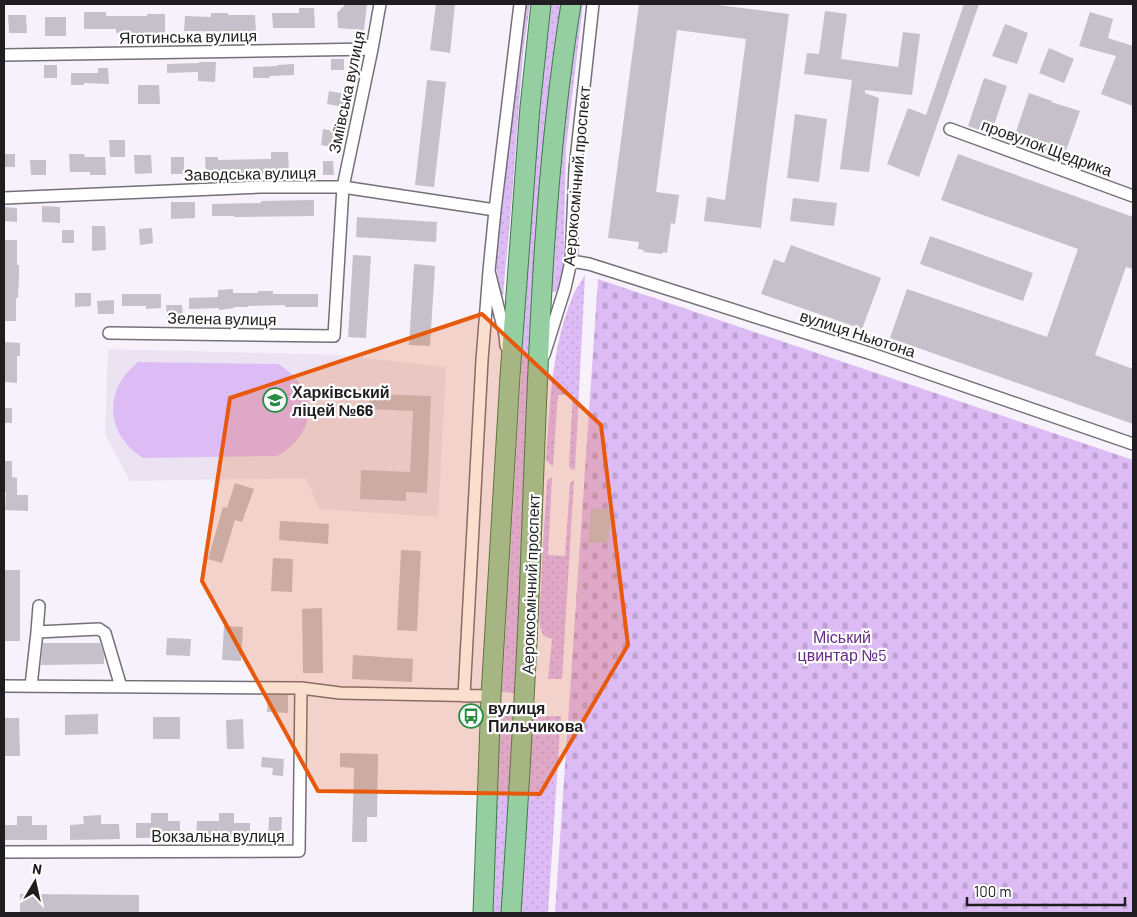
<svg xmlns="http://www.w3.org/2000/svg" width="1137" height="917" font-family="Barlow,sans-serif">
	<style>
		.built { fill: #ebe3f2 }
		.green { fill: url(#green-dots) }
		.cemetery { fill: url(#cemetery-stones) }
		.pitch { fill: #ddbcf5 }
		.building { fill: #c5c0c9 }
		.lines { fill: none; stroke-linecap: round; stroke-linejoin: round }
		.street-casing { stroke: #757078; stroke-width: 14 }
		.primary-casing { stroke: #3e7b4b; stroke-width: 21 }
		.street { stroke: #fff; stroke-width: 11 }
		.primary { stroke: #95cea1; stroke-width: 19 }
		.marked { fill: #e8590c; fill-opacity: 0.2; stroke: #e8590c; stroke-width: 4; stroke-linejoin: round }
		.labels { text-anchor: middle; dominant-baseline: central; stroke-width: 4.5; stroke-linejoin: round; paint-order: stroke }
		.street-label { font-size: 16px; fill: #1f1d20; stroke: #fff }
		.poi-label { font-size: 16px; font-weight: bold; fill: #1f1d20; stroke: #fff; text-anchor: start }
		.park-label { font-size: 16px; fill: #662b87; stroke: #fff }
	</style>
	<defs>
		<pattern id="green-dots" width="8" height="8" patternUnits="userSpaceOnUse" patternTransform="scale(1.25)"><rect width="8" height="8" fill="#ddbcf5"/><path d="M2 2h.1M6 6h.1" fill="none" stroke="#bda1d2" stroke-width="1.8" stroke-linecap="round"/></pattern>
		<pattern id="cemetery-stones" width="16" height="16" patternUnits="userSpaceOnUse" patternTransform="scale(1.25)"><rect width="16" height="16" fill="#ddbcf5"/><path d="M2 7V4a2 2 0 0 1 4 0v3zM10 15v-3a2 2 0 0 1 4 0v3z" fill="#bda1d2"/></pattern>
	</defs>
	<rect width="100%" height="100%" fill="#f6f1fa"/>
	<path class="built" d="M108,349l232,6 106,12 -8,150 -119,-8 -13,-31 -176,3 -25,-47z"/>
	<path class="green" d="M524,4h6l-7,49 -11,144 -9,99 -3,-5 -5,-33z
		M549,4h14l-11,65 -15,160 -21,464 -14,-1 27,-451 18,-227z
		M578,4h5l-17,144 -3,128 -7,16 -7,-1 15,-184z
		M585,275l-10,195 -5,-2 -1,-3 4,-70h-15l-5,71 -3,-2 -4,-4c4,-54 5,-111 26,-162 3,-8 9,-16 13,-23z
		M552,477l-4,78 17,1 5,-73 4,-3 -12,199h-14l4,-40 -8,-3c-8,-12 -4,-32 -3,-46 1,-37 4,-73 6,-110z
		M499,712l15,2 -12,199h-15z
		M561,716l-13,197h-27l12,-196z"/>
	<path class="cemetery" d="M598,279l535,181v453h-578z"/>
	<path class="pitch" d="M138,362l140,2c41,24 40,70 -1,92l-134,2c-38,-24 -40,-68 -5,-96z"/>
	<path class="building" d="M344,4h23l-3,26 -26,-2 -1,-15 7,-7z
		M436,4h19l-5,49 -20,-3z
		M639,4h71l79,10 -28,214 -57,-7 3,-24 18,3 21,-161 -69,-9 -21,162 23,3 -4,29 -4,-1 -4,30 -4,-1 -1,2 -19,-2 1,-2 -6,-1 1,-7 -31,-4z
		M964,4h15l-60,173 -32,-13 21,-56 18,7z
		M299,8h15l1,20h-42l-1,-15h27z
		M825,11l22,3 -6,45 57,8 5,-35 17,2 -8,61 -47,-5v3l14,5 -10,74 -29,-3 12,-89 -48,-6 3,-21 12,1z
		M84,12h22v4h41v-2h18v21h-18v-2h-31v-4h-32z
		M1090,12l23,7 -5,19 25,8v60l-32,-12 15,-38 -37,-10z
		M211,13h17v2h27l1,17 -72,-1 1,-15 26,1z
		M8,15h18l1,18h-18z
		M45,17h21v19h-21z
		M1005,24l23,9 -11,31 -25,-8z
		M1049,48l25,11 -10,24 -25,-10z
		M331,59h13v11h-13z
		M199,62h17l-1,20 -17,-1v-9l-31,1v-9l32,-1z
		M294,64v11l-25,1 1,2h-17v-11l24,-1v-1z
		M44,65h13v13h-13z
		M98,68h10l1,16 -25,-1v2h-13v-12h27z
		M984,78l23,8 -16,48 -23,-8z
		M427,80l19,2 -12,105 -19,-2z
		M138,85h21l1,19h-22z
		M329,91l17,3 -2,13 -17,-3z
		M1029,93l23,8 -1,1 29,9 -18,51 -22,-8 1,-3 -28,-10z
		M795,114l32,5 -8,63 -32,-4z
		M323,129l17,3 -2,16 -17,-3z
		M109,140h16v17h-15z
		M271,152h17l1,21 -83,1 -1,-17h13v3l53,-1z
		M4,154h11v13h-11z
		M69,154h15l1,3h20l1,18h-16v-3h-20z
		M958,154l175,63v52l-7,-2 -31,88 38,14v55l-243,-86 17,-49 140,48 31,-88 -137,-49z
		M134,155h17l1,18 -17,1z
		M171,157h13v17h-13z
		M30,160h16v15h-15z
		M323,161h10l1,14h-11z
		M793,198l44,5 -3,23 -44,-5z
		M314,200v16l-80,1v-1h-22v-12l49,-1v-2z
		M171,202h24v16l-24,1z
		M42,206l18,1v16l-18,-1z
		M4,207l13,1v14l-13,-1z
		M357,217l80,5 -1,20 -80,-5z
		M92,226h13l1,24 -14,1z
		M152,228l1,15 -13,2 -1,-16z
		M62,230h12v13h-12z
		M930,236l103,37 -10,28 -103,-37z
		M5,240h12v25h2v11l-1,22h-2v23h-12z
		M791,245l90,33 -19,51 -101,-35 13,-35 10,4z
		M353,255l18,1 -5,82 -18,-1z
		M414,264l21,2 -5,80 -21,-1z
		M233,289v4h25v-2h15v3h45v13h-33v-2l-37,1v1h-14v1l-15,2v-2l-30,1v-11l29,-1v-7z
		M75,293h16v13l-16,1z
		M122,294h39v14l-15,1v-3h-24z
		M114,300v14h-16l-1,-13z
		M166,305h16l1,13 -16,1z
		M4,342l16,1v13h-3v27l-13,-1z
		M370,394l61,2 -4,97 -21,-1v9l-46,-2 1,-29 49,2 3,-61 -44,-2z
		M4,408h8v15h-8z
		M4,461h8v16l5,1v17h11v16l-23,-1 1,-18h-2z
		M235,483l19,6 -12,33 -7,-2 -13,43 -14,-4 15,-52 4,1z
		M591,508l20,2 -3,33 -20,-1z
		M280,521l49,3 -1,20 -49,-4z
		M401,550l20,1 -4,80 -20,-1z
		M273,558l20,1 -1,33 -21,-1z
		M4,570h16v71h-16z
		M322,608l1,65h-20l-1,-64z
		M224,626l19,1 -2,34 -19,-1z
		M167,638l24,1 -1,17 -24,-1z
		M43,643h57l4,12v9l-63,1z
		M353,655l60,4 -1,23 -60,-3z
		M268,695h20v18l-21,-1z
		M98,714v20l-33,1v-20z
		M153,717h27v22h-27z
		M4,718h15l1,38h-16z
		M243,719l1,30h-17l-1,-29z
		M340,753l38,1 -1,63h-10v25h-15l2,-74 -14,-1z
		M262,757l22,2 -1,17 -11,-1 1,-7 -12,-1z
		M151,813h17v8h12v16l-44,1v-15h15z
		M219,813h15v10h16v14l-54,-1 1,-15h22z
		M101,815v9h18l1,15 -50,1v-15l14,-1 -1,-8z
		M17,816h15v9h15v15h-43v-15h13z
		M269,817h13l-1,20 -13,1z
		M20,894l119,1v18h-119z"/>
	<g class="lines">
		<g class="street-casing">
			<path id="street" d="M4,55l368,-6
				M950,129l183,67
				M4,198l256,-11h83l152,23
				M571,261l18,3 280,89 264,91
				M109,333l225,3 9,-149 29,-138 8,-45
				M506,346l-1,-11 -16,-64 6,-61 25,-206
				M544,355l21,-67 6,-27 4,-92 18,-165
				M37,632l2,-26
				M4,686l297,2 39,5 151,3
				M31,686l6,-54 62,-3 6,4 16,54
				M464,696l18,-336 7,-89
				M4,852l295,-1 2,-163"/>
		</g>
		<g class="primary-casing">
			<path id="primary" d="M483,913l8,-217 19,-320 20,-269 11,-103
				M511,913c8,-122 16,-244 20,-366 7,-181 11,-364 40,-543"/>
		</g>
		<use href="#street" class="street"/>
		<use href="#primary" class="primary"/>
	</g>
	<path class="marked" d="M482,314l119,111 27,220 -88,149 -222,-3 -116,-210 28,-183z"/>
	<defs>
		<g id="school-ring" transform="scale(1.25)"><circle r="9.5" fill="#fff" stroke="#268d43" stroke-width="1.5"/><path d="M0-5L7-2L0 1L-7-2ZM-4 1L0 2.5L4 1V4Q0 6-4 4Z" fill="#268d43"/></g>
		<g id="bus-ring" transform="scale(1.25)"><circle r="9.5" fill="#fff" stroke="#268d43" stroke-width="1.5"/><path d="M-5-6H5V4H4V6H2V4H-2V6H-4V4H-5ZM-3.5-4V0h7V-4ZM-3.5 1.2v1.5H-2V1.2ZM2 1.2v1.5H3.5V1.2Z" fill="#268d43"/></g>
	</defs>
	<g fill-rule="evenodd">
		<use href="#school-ring" x="275" y="400"/>
		<use href="#bus-ring" x="471" y="716"/>
	</g>
	<g class="labels">
		<g class="street-label">
			<text transform="translate(188 36) rotate(-1)">Яготинська вулиця</text>
			<text transform="translate(346 92) rotate(-78)">Зміївська вулиця</text>
			<text transform="translate(1047 147) rotate(20)">провулок Щедрика</text>
			<text transform="translate(250 173) rotate(-1)">Заводська вулиця</text>
			<text transform="translate(576 176) rotate(-85)">Аерокосмічний проспект</text>
			<text transform="translate(222 318) rotate(1)">Зелена вулиця</text>
			<text transform="translate(858 333) rotate(18)">вулиця Ньютона</text>
			<text transform="translate(530 584) rotate(-88)">Аерокосмічний проспект</text>
			<text x="218" y="835">Вокзальна вулиця</text>
		</g>
		<g class="poi-label">
			<text x="292" y="391">Харківський<tspan x="292" dy="18">ліцей №66</tspan></text>
			<text x="488" y="707">вулиця<tspan x="488" dy="18">Пильчикова</tspan></text>
		</g>
		<g class="park-label">
			<text x="842" y="636">Міський<tspan x="842" dy="18">цвинтар №5</tspan></text>
		</g>
	</g>
	<rect width="1137" height="917" fill="none" stroke="#1f1d20" stroke-width="10"/>
	<g transform="translate(35 882) rotate(9)" stroke="#ffffff" stroke-width="4" paint-order="stroke">
	<path d="M0-4L9 19L0 12L-9 19Z" fill="#1f1d20"/>
	<text y="-8" font-size="14" font-weight="bold" text-anchor="middle" fill="#1f1d20">N</text>
	</g>
	<path d="M967 897v8h158v-8" fill="none" stroke="#1f1d20" stroke-width="2.5"/>
	<text x="974" y="897" font-size="15" fill="#1f1d20" stroke="#ffffff" stroke-width="4" paint-order="stroke">100 m</text>
</svg>
